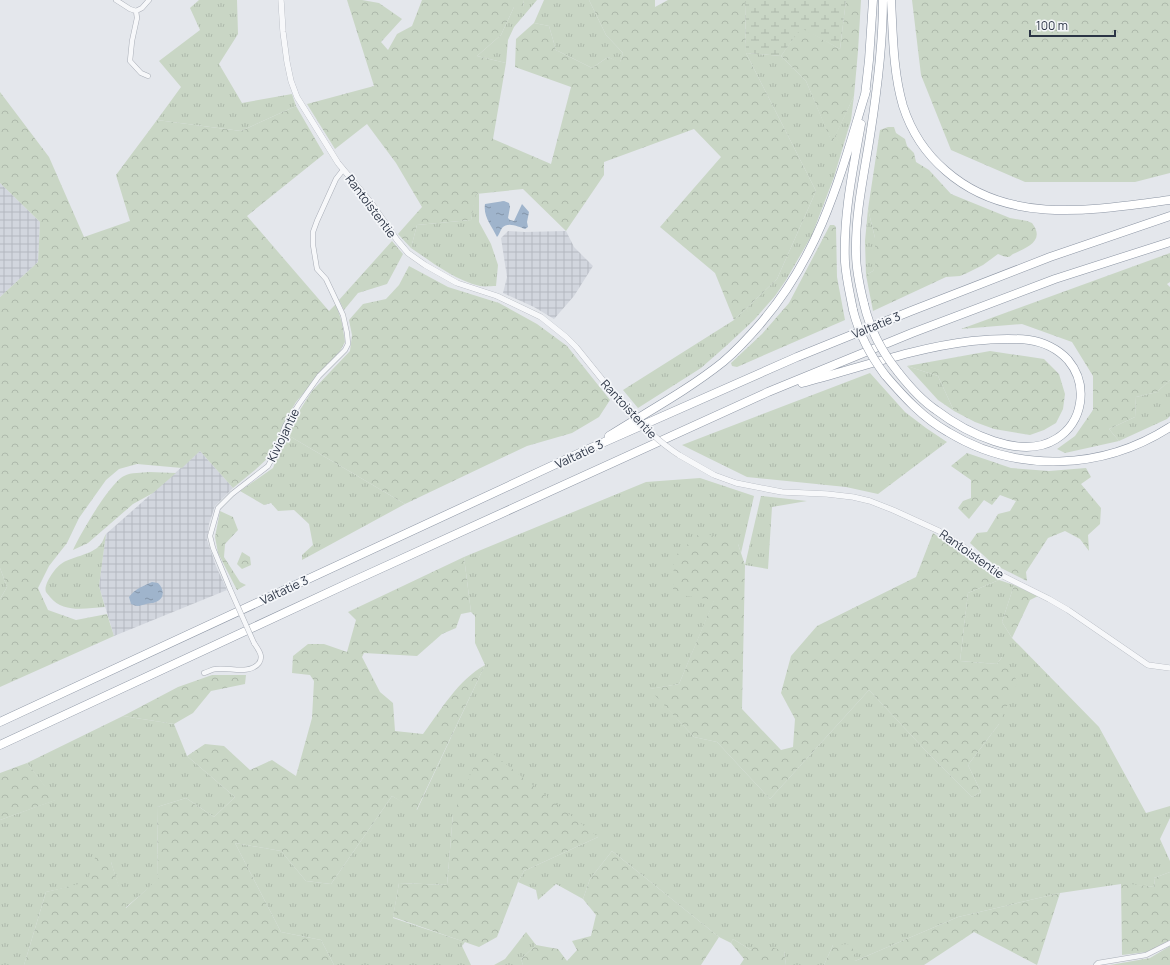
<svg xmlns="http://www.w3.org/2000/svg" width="1170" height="965" font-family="Manrope,sans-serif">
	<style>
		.industrial { fill: url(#industrial-grid) }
		.grass { fill: url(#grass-tufts) }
		.forest { fill: url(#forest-crowns) }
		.wetland { fill: url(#wetland-marsh) }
		.water { fill: url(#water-ripples) }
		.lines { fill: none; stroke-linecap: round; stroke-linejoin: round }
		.minor-casing { stroke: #a9aeb7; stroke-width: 5.5 }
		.tertiary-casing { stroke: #a9aeb7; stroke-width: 6 }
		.motorway-casing { stroke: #8b94a3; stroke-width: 9 }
		.minor { stroke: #f7f8fa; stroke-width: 4.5 }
		.tertiary { stroke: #f7f8fa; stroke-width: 5.5 }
		.motorway { stroke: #fff; stroke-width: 8 }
		.minor-bridge-casing { stroke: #a9aeb7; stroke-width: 5.5; stroke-linecap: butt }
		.tertiary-bridge-casing { stroke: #a9aeb7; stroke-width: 6; stroke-linecap: butt }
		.motorway-bridge-casing { stroke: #8b94a3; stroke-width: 9; stroke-linecap: butt }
		.minor-bridge { stroke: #f7f8fa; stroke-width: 4.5 }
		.tertiary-bridge { stroke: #f7f8fa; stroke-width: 5.5 }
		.motorway-bridge { stroke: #fff; stroke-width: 8 }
		.labels { text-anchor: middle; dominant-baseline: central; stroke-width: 3.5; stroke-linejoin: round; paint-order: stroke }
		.street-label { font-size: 12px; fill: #2b3445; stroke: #f4f6f9 }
	</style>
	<defs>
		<pattern id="industrial-grid" width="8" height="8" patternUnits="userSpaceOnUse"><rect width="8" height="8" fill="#d2d6de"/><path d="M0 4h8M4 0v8" fill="none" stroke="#b4b8c0"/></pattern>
		<pattern id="grass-tufts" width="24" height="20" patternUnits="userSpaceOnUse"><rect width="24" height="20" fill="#c9d6c5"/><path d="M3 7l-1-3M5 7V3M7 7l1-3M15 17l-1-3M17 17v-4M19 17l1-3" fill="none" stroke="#adb8ab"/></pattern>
		<pattern id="forest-crowns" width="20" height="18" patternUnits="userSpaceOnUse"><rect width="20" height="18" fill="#c9d6c5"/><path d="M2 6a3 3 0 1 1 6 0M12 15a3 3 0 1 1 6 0" fill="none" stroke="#adb8ab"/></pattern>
		<pattern id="wetland-marsh" width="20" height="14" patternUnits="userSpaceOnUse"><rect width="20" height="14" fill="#c9d6c5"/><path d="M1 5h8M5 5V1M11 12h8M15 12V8" fill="none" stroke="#adb8ab"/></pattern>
		<pattern id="water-ripples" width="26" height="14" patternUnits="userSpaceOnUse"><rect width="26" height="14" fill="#9fb4cc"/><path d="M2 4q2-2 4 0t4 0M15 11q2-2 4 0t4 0" fill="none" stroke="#8293a7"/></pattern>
	</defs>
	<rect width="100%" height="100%" fill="#e4e7ec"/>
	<path class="industrial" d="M0,183l40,39 -2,40 -38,35z
		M508,231l17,1 41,-1 8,16 19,19 -19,30 -20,23 -20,-12 -31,-14 4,-16 -6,-39z
		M200,451l33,37 -18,18 -6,18 -2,16 9,26 11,24 -113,46 -15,-50 7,-52z"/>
	<path class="grass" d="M199,0h38l1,34 -19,30 23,39 50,-9 4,12 -55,25 -84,-11 24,-33 -22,-26 41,-31 -10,-22z
		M523,0h14l-23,27 -6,13 -2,23 -29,-7 24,-21 13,-28h10z
		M544,0h45l17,35 17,18 -3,10 -12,-6 -16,11 -36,-18 -7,-24 -15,-3z
		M746,53l35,3 25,25 26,61 22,-46 -3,24 -17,57 -22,58 -26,45 -11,16 -21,24 -28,26 -25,22 -63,40 -15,-18 111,-70 43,-41 39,-88z
		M475,194h4v28l12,22 7,21 -2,21c-5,0 -11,1 -16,0 -26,-6 -48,-24 -69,-38l6,-23 54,-5z
		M868,209l7,29v29l-2,4 -7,4 -1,-34z
		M907,366l31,10 16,35 -16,-11z
		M870,373l35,39 21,16 21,14 -69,52 -32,-7 -99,-10 -65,-32z
		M1170,380v36l-3,3 -48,22 -10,-12 26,-12 1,-20 21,-5z
		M286,434l119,70 -103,56v-5l11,-10 -4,-21 -15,-14 -16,1 -7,-8 -7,2 -24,-14 33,-23z
		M700,478l54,18 -13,57 -3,-9 -59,140 -29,5 44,48 23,5 53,57 99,-109 57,61 46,46 9,-5 -13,-27 31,-41 3,-67 -5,7 -37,-3 8,-68 31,-13 15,5 -12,37 10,16 87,89 47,86 24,-7v12l-10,21 10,22v11l-16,6 1,9 -34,-3 -61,9 -102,24 -103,44 -22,-16 -9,20h-38l-2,-14 -33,-1 -18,-11 -2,4 -12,-6 -107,-86 -22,28 -7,20 -27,-15 -18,16 -2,-10 -18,-8 6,-11 74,-34 -145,-23 -6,71 -48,-2 -6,35 72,24 -3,4 9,19h-137l-13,-25 -40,-8 -46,-89 46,8 25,30 25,3 61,-88 25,14 68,-145 -10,-22v-27l-4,-4 -7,-55 182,-75z
		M761,496l46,5 -35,6 -4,62 -23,-4z
		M106,534l-7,52 6,21c-18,1 -41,7 -55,-10 -1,-2 -3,-3 -4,-5 -3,-7 9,-24 15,-28 9,-7 31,-9 39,-19 3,-3 4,-8 6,-11z
		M0,568l7,19 -7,12z
		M123,716l51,8 13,32 48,41 -21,20 -28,-19 -29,9 1,73 -33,28 -14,-46 -24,21 -41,9 -22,73h-24v-145l55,-20 -28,-37z
		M526,932l10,13 -15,14 2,6h-29l11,-6z"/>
	<path class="forest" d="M347,0h15l17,3 23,16 -21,23 7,8 9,-16 15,-8 10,-26h101l1,7h-10l-13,28 -24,21 29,7 -13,76 58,25 20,-77 -56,-20 1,-28 18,-16 15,3 7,24 36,18 16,-11 12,5 3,-9 -17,-18 -17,-35h66v7l13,-7h77l1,53 70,138 -39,88 -43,41 -19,-47 -55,-46 61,-70 -27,-28 -90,33v13l-38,56 -43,-42 -47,5 -5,26 -54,5 -6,23 -13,-14 24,-27 -26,-44 -29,-39 -32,25 -28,-45 67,-18z
		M846,0h15l-3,51 -4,45 -22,47 -26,-62 -25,-25 20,-29 39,22z
		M912,0h258v173l-35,9h-110l-74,-32 -30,-75z
		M0,92l49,65 35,80 46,-16 -14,-46 41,-55 84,11 55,-25 28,48 -77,62 82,95 7,-7 6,19 3,19 -5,9 -44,51 -10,17 -17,38 -14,13 -22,18 -33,-37 -18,17 -45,-4 -18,5 -13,11 -27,38 -12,25 -18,23 -11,22 10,22 28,10 31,-6 7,22 -114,51v-88l7,-12 -7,-19v-271l38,-35 2,-40 -40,-39z
		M888,127h6l2,6 9,6 2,7 7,7 2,9 13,8 22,24 59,24 17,3 5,2c14,18 -6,25 -19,31 -2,1 -3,3 -5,3 -3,0 -7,-2 -10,-3l-15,11 -16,8 -7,3 -14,1 -73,34 -7,-36 7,-4 2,-5v-28l-7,-29 12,-79z
		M830,225h4l2,2 1,50 8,43 -108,47 -5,-1 -1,-3 31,-29 27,-31z
		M392,241l11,13 -16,30 -29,9 -14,17 -5,-10z
		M1170,253v29l-3,2 3,3v93l-13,12 -21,5 -1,20 -26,12 10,12 -54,12 -8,-4 18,-13 18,-26v-34l-21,-34 -50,-18 -61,5z
		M409,266l39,21 51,16 38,21 30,22 43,54 -11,17 -27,16 -45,13 -122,58 -119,-70 12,-21 14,-22 38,-40 2,-16 -3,-15 14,-16 23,-5 13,-14z
		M990,351l54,8 15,15 6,20 -2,15 -7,14 -12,7 -14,5 -36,-6 -19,-7 -21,-11 -16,-35 -31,-10z
		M967,453l44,15 38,3 37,-3 5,9 -10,7 20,24 -1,16 -12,11 1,16 -9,-12 -15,-8 -17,7 -22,34 1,9 -34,-17 -23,-21 7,-10 10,-1 11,-18 12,-3 6,-10 -16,-6 -8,10 -8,-5 -15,19 -11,-11 5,-7 8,-3v-18l-20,-14z
		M149,472l27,1 -23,20 -20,11 -45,39 -15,7c7,-16 37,-67 51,-74 7,-4 18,-3 25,-4z
		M220,511l13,6 5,13 -13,14 -1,13 16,25 6,3 -9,5 -19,-37 -3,-16z
		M701,532l37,12 7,21 -3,144 39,41 12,-3 2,-28 -14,-26 10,-37 26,-30 99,-49 17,-44 66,47 -31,13 -8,68 37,3 5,-7 16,25 -19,42 -31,41 13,27 -9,5 -46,-46 -57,-61 -99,109 -53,-57 -23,-5 -45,-48 30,-5 35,-84 -41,-6 1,-37z
		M242,552l8,5 1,8 -9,4 -5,-5z
		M464,557l7,55 -10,2 -5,14 -14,6 -25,22 -53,-3 -2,4 18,35 13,11 2,28 28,3c18,-24 35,-54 62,-69l-69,146 -24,-15 -61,88 -25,-3 -25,-30 -46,-8 46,89 40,8 13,25h-310l22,-73 41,-10 9,-27 15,7 15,46 32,-29 -1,-72 29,-9 28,19 21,-20 -48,-41 18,-12 19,2 26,24 22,-10 24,16 16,-58 2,-37 -4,-6 -18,-2 1,-17 15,-12h16l23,8 9,-32 -8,-8z
		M1014,585l24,11 -8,4 -18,38 -10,-16z
		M212,675h34l-1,9 -34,7 -18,22 -19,11 -51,-8 55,-29z
		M483,746l115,91 -74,34 -6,11 -21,55 -18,10 -86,-30 6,-34 48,2 6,-71z
		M27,763l29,37 -56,20v-47z
		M612,851l107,86 -18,28h-178l-2,-6 15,-14 22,4 9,12 10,-11 -5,-9 19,-5 5,-21 -13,-16 7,-20z
		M1170,872v68l-23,12 -25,3 -1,-72 34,4 -1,-9z
		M1060,893l-23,72 -63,-33 -50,33h-100l9,-20 19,-1 3,17 103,-44z
		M733,939l18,11 6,-7 27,8 2,14h-46l4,-6 -13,-16z
		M1170,946v19h-60l40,-7z"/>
	<path class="wetland" d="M745,0h101l-6,49 -39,-21 -20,28 -35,-3z"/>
	<path class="water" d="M504,201l5,2 1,4 -2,11 2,2 4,1 8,-17 7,8 -2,10 1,5 -3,2c-6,-2 -17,-8 -23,-1 -2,3 -3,7 -5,9 -5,-11 -14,-20 -12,-33z
		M152,582l6,1c7,7 7,17 -5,20 -2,0 -4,0 -7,1 -6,2 -9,3 -15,0l-2,-7c6,-8 14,-11 23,-15z"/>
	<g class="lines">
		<g class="minor-casing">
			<path id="minor" d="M116,0l14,9 6,2
				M148,76l-7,-3 -11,-12 2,-20 5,-23 -1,-7 6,-3 7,-8
				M230,589l-17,-41 -3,-12 8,-28 14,-14 36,-28 9,-17 8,-23 14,-22 20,-28 26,-26 3,-6 -1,-11 -4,-18 -17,-36 -9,-10 -4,-24v-13l4,-11 19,-42 7,-9
				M204,673c4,-1 8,-4 12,-4 13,-2 34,6 43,-6 5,-7 -1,-14 -5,-20
				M1096,965l2,-2 48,-8 24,-12"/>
		</g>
		<g class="tertiary-casing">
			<path id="tertiary" d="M281,0l2,32 4,30 4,19 6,16 41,66 34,41 25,36 11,13 17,12 32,18 40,13 44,21 25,20 10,10 50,62
				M679,455l35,20 22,8 46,9 45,2 26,3 17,4 23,9 46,21 26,17 32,25 52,26 19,11 80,55 22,3"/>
		</g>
		<g class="motorway-casing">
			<path id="motorway" d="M891,0c2,35 2,72 12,106 8,25 23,48 43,65 63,55 148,39 224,29
				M865,95l4,-35 4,-60
				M864,304c-4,-16 -8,-33 -8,-51 -1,-39 8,-78 14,-117 7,-45 13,-90 13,-136
				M853,310c-3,-16 -7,-32 -8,-48 -2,-46 8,-93 16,-138
				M885,375c19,22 38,43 63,57 69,42 155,38 222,-5
				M802,383c57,-15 111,-35 170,-42 19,-2 38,-3 57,-1 14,2 29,9 39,20 21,25 15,63 -12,79 -35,22 -91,-7 -120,-29 -15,-10 -27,-24 -38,-38
				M609,436c38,-24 79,-46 114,-74 14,-12 26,-25 38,-39 60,-70 79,-146 105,-232
				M0,722l584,-271 213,-94 114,-46 139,-54 120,-41
				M0,745l351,-163 417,-190 144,-59 143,-54 115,-37"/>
		</g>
		<use href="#minor" class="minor"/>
		<use href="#tertiary" class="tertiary"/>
		<use href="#motorway" class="motorway"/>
		<g class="minor-bridge-casing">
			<path id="minor-bridge" d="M230,589l24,54"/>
		</g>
		<g class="tertiary-bridge-casing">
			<path id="tertiary-bridge" d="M626,409c17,17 33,33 53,46"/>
		</g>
		<g class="motorway-bridge-casing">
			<path id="motorway-bridge" d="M864,304c6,26 18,48 34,68
				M853,310c6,24 17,45 32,65"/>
		</g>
		<use href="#minor-bridge" class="minor-bridge"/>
		<use href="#tertiary-bridge" class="tertiary-bridge"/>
		<use href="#motorway-bridge" class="motorway-bridge"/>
	</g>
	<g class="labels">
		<g class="street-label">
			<text transform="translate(371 206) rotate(53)">Rantoistentie</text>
			<text transform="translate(876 325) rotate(-22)">Valtatie 3</text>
			<text transform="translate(629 409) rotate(47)">Rantoistentie</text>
			<text transform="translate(283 435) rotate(-64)">Kiviojantie</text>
			<text transform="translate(579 454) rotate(-25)">Valtatie 3</text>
			<text transform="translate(972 554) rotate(35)">Rantoistentie</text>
			<text transform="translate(284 590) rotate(-25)">Valtatie 3</text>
		</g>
	</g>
	<path d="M1030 30v6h85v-6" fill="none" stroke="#2b3445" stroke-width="2"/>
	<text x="1036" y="30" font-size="12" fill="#2b3445" stroke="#f4f6f9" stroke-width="3" paint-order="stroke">100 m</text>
</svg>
